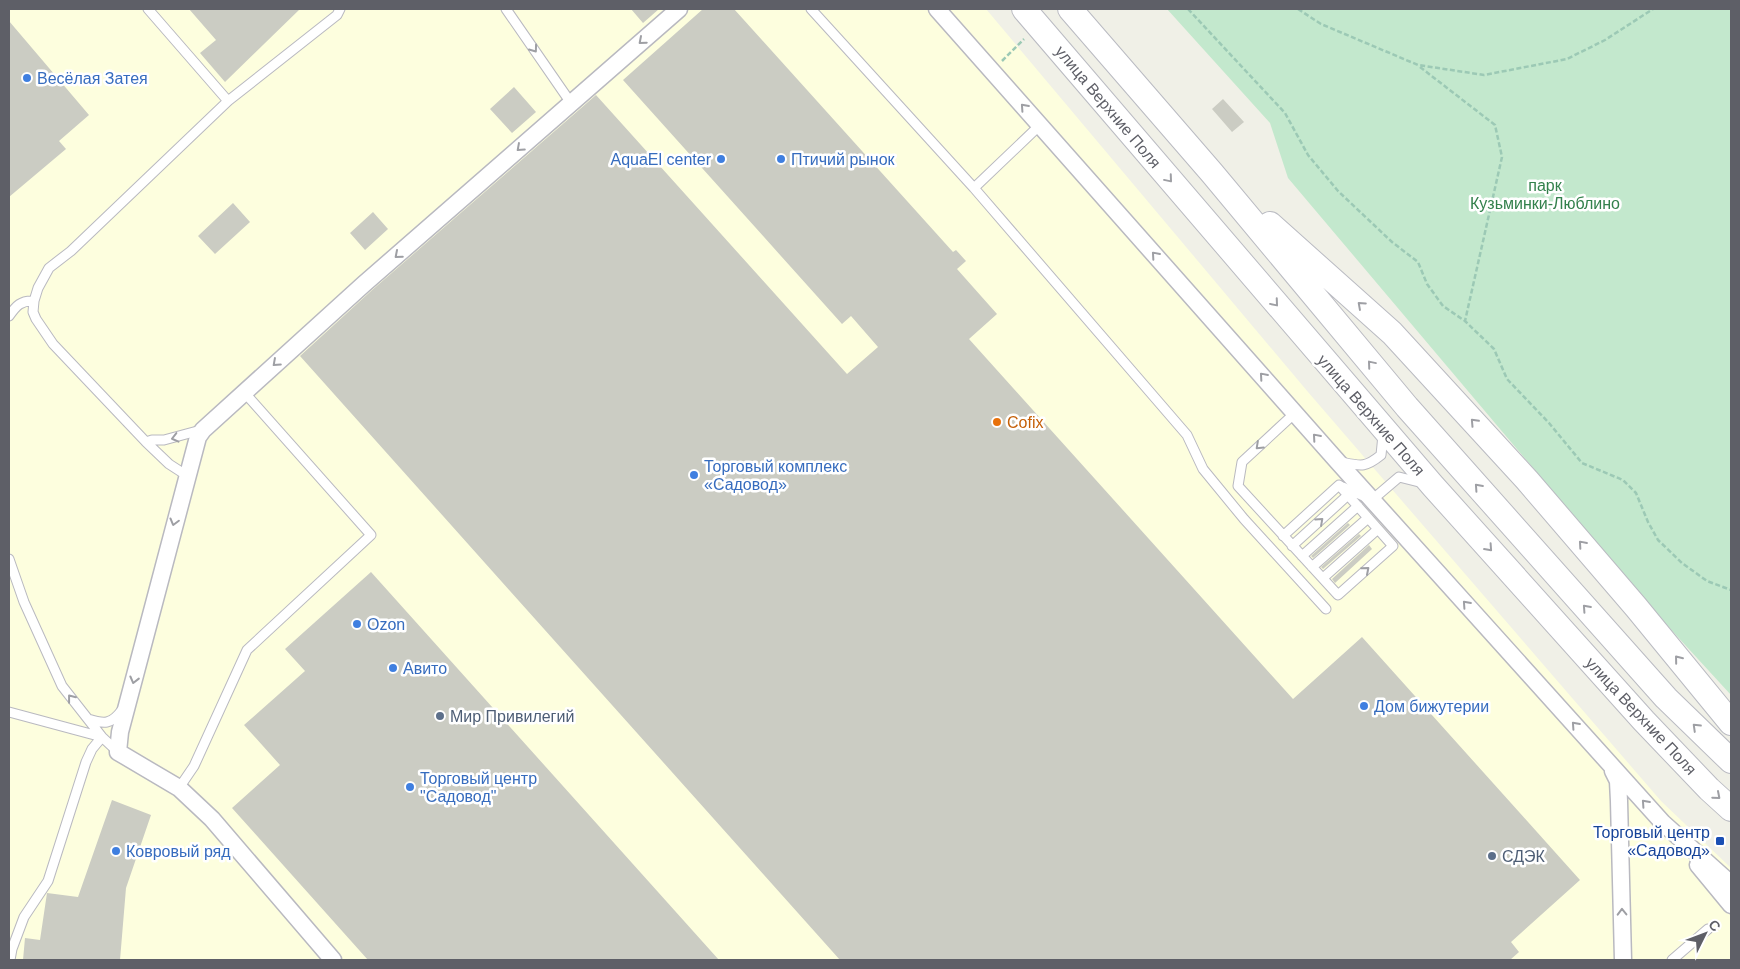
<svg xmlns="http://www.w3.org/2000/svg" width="1740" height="969" font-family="Helvetica,sans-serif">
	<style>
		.commercial { fill: #fdfede }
		.green { fill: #c3e8cd }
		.building { fill: #cbccc3 }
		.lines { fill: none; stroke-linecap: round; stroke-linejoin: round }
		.lane-casing { stroke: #b9b9c0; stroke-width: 11 }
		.street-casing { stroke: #b9b9c0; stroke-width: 19 }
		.secondary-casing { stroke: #babbc2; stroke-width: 26 }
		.path { stroke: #9cc9b5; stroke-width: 2.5; stroke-dasharray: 5 2.5; stroke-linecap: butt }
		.lane { stroke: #fff; stroke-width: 9 }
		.street { stroke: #fff; stroke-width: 16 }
		.secondary { stroke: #fff; stroke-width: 24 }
		.oneway { stroke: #9e9fa4 }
		.shop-dot { fill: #3f7fe0; stroke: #fff; stroke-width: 2 }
		.food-dot { fill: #e8710a; stroke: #fff; stroke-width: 2 }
		.service-dot { fill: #5c6f8a; stroke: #fff; stroke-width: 2 }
		.transit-dot { fill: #1a4fb4; stroke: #fff; stroke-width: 2 }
		.labels { text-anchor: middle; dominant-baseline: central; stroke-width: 5; stroke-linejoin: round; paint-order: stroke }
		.shop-label { font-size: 16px; fill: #366cbe; stroke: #fff; text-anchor: start }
		.street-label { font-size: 16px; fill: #5e5f67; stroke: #fff }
		.park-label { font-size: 16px; fill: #33814c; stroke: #fff }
		.food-label { font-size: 16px; fill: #c56008; stroke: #fff; text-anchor: start }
		.service-label { font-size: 16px; fill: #4e5e75; stroke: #fff; text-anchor: start }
		.transit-label { font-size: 16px; fill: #164399; stroke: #fff; text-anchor: end }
	</style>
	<rect width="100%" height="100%" fill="#f0f0e7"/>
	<path class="commercial" d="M9,9h977l322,383 353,409 70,67v92h-1722z"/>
	<path class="green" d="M1167,9h564v686l-78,-85 -365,-432 -18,-55z"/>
	<path class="building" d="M189,9h111l-75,73 -25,-29 16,-13z
		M631,9h28l-16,14z
		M703,9h31l219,243 3,-2 10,11 -9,8 40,45 -28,25 324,360 69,-62 218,243 -69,62 8,10 -9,8h-670l-540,-604 71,-65 225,-196 251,279 31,-27 -27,-31 -9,8 -219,-244z
		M9,21l80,94 -30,26 7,8 -57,48z
		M514,87l22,25 -24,21 -22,-24z
		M1223,99l21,23 -12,10 -20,-23z
		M233,203l17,19 -35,32 -17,-18z
		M373,212l15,17 -23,21 -15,-17z
		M1348,523l2,2 -37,33 -2,-2z
		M1359,534l2,2 -38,33 -2,-2z
		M1369,545l3,4 -37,34 -3,-4z
		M371,572l348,388h-351l-136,-152 48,-43 -36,-40 61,-54 -20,-22z
		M112,800l39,15 -25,73 -6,72h-97l2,-22 15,2 7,-47 31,4z"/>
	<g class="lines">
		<g class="lane-casing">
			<path id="lane" d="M148,9l80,92
				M506,9l65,94
				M811,9l163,179 213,247 16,34 41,50 82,90
				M974,188l66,-63
				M9,316c7,-10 12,-16 25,-15
				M1295,413l-53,49 -4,24 100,109 55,-49 -54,-61
				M146,442l6,-2h12l37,-10
				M1341,462c20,4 24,6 40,-7l2,-20
				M186,475l-17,-11 -23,-22 -93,-98 -17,-25 -3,-7 1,-11 4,-13 11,-20 22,-17 157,-150 109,-86 3,-6
				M1343,487l29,13 27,-23 24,6
				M1283,536l56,-51
				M1292,546l56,-51
				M1302,556l56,-50
				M9,559l15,43 38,84 40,51 16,15
				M1312,567l56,-49
				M1323,578l55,-49
				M9,712l93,25
				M88,719c16,5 23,6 34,-9
				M179,788l15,-22 53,-116 124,-115 -127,-143
				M10,960l2,-11 12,-32 24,-36 38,-119 6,-13 10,-12
				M1672,960l36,-31"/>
		</g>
		<g class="street-casing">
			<path id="street" d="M937,9l401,453 325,361 68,61
				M1613,771l5,10 1,20 4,159
				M1698,865l33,40
				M333,960l-121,-141 -33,-31 -61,-36 2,-20 78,-295 5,-7 161,-146 315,-275"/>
		</g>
		<g class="secondary-casing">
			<path id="secondary" d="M1024,9l409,477 211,235 65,68 22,20
				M1070,9l142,164 195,234 259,291 65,63
				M1270,224l122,109 135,147 109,127 95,116"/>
		</g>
		<path class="path" d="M1188,9l97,104 23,42 30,36 54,51 26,20 9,22 16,22 22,15 29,28 13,30 42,44 33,40 41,17 13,13 12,29 10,18 24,23 25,18 24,9
			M1298,9l23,15 97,41 66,10 83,-16 38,-19 48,-31
			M1002,61l22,-22
			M1420,67l75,58 7,32 -37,164"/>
		<use href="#lane" class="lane"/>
		<use href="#street" class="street"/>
		<use href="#secondary" class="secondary"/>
	</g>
	<defs><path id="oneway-chevron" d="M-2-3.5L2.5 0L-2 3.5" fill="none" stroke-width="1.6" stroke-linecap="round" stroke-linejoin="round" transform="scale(1.25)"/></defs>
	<g class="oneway">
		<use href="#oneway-chevron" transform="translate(642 41) rotate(139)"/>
		<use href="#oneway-chevron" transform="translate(534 49) rotate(54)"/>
		<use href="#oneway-chevron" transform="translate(1024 107) rotate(-132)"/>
		<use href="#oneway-chevron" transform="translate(520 148) rotate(138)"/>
		<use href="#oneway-chevron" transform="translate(1169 179) rotate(50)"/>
		<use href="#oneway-chevron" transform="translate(398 255) rotate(139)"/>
		<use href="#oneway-chevron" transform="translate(1155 255) rotate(-131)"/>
		<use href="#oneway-chevron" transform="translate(1275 303) rotate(50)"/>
		<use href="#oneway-chevron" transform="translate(1361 305) rotate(-138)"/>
		<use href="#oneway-chevron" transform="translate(276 363) rotate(138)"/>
		<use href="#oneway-chevron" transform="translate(1371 364) rotate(-130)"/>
		<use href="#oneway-chevron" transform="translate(1263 376) rotate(-131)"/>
		<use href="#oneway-chevron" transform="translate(1474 422) rotate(-133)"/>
		<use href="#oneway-chevron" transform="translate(1316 437) rotate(-131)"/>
		<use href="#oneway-chevron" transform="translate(175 438) rotate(166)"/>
		<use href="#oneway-chevron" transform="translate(1259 446) rotate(137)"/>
		<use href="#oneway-chevron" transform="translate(1478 487) rotate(-132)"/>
		<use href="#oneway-chevron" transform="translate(1320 521) rotate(-42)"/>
		<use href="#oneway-chevron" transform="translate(174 522) rotate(105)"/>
		<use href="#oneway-chevron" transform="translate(1582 544) rotate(-131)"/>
		<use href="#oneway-chevron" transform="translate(1489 548) rotate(48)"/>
		<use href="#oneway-chevron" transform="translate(1366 570) rotate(-41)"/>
		<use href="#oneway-chevron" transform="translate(1466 604) rotate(-132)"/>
		<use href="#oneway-chevron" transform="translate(1586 608) rotate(-132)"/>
		<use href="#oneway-chevron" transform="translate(1678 659) rotate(-129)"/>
		<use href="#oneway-chevron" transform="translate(134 680) rotate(104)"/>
		<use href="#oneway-chevron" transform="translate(71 698) rotate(-128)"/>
		<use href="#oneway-chevron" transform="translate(1575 725) rotate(-132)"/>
		<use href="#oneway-chevron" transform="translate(1696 727) rotate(-136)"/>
		<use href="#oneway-chevron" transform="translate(1717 796) rotate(41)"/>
		<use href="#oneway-chevron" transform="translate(1645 803) rotate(-132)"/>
		<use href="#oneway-chevron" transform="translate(1622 912) rotate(-91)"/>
	</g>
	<g class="shop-dot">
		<circle cx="27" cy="78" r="5"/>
		<circle cx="721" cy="159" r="5"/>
		<circle cx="781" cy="159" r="5"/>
		<circle cx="694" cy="475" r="5"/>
		<circle cx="357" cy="624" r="5"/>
		<circle cx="393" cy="668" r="5"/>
		<circle cx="1364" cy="706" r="5"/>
		<circle cx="410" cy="787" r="5"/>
		<circle cx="116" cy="851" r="5"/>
	</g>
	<circle class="food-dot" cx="997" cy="422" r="5"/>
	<g class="service-dot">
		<circle cx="440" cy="716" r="5"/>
		<circle cx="1492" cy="856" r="5"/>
	</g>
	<rect class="transit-dot" x="1715" y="836" width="10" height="10" rx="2.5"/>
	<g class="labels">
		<g class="shop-label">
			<text x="37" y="78">Весёлая Затея</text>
			<text x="711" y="159" text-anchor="end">AquaEl center</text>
			<text x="791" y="159">Птичий рынок</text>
			<text x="704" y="466">Торговый комплекс<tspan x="704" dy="18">«Садовод»</tspan></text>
			<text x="367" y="624">Ozon</text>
			<text x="403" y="668">Авито</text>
			<text x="1374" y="706">Дом бижутерии</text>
			<text x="420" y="778">Торговый центр<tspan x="420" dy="18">"Садовод"</tspan></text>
			<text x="126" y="851">Ковровый ряд</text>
		</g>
		<g class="street-label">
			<text transform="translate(1108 107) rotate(50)">улица Верхние Поля</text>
			<text transform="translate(1371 415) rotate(49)">улица Верхние Поля</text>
			<text transform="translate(1641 716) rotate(47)">улица Верхние Поля</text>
		</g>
		<g class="park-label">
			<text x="1545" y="185">парк<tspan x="1545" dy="18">Кузьминки-Люблино</tspan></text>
		</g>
		<g class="food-label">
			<text x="1007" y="422">Cofix</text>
		</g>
		<g class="service-label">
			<text x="450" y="716">Мир Привилегий</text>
			<text x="1502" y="856">СДЭК</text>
		</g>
		<g class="transit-label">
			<text x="1710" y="832">Торговый центр<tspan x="1710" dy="18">«Садовод»</tspan></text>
		</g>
	</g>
	<rect width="1740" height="969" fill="none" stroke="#5e5f67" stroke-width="20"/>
	<g transform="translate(1705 934) rotate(48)" stroke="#ffffff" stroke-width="4" paint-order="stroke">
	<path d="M0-4L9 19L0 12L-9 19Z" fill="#5e5f67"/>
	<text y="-8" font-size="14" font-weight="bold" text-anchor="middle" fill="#5e5f67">С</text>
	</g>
</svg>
